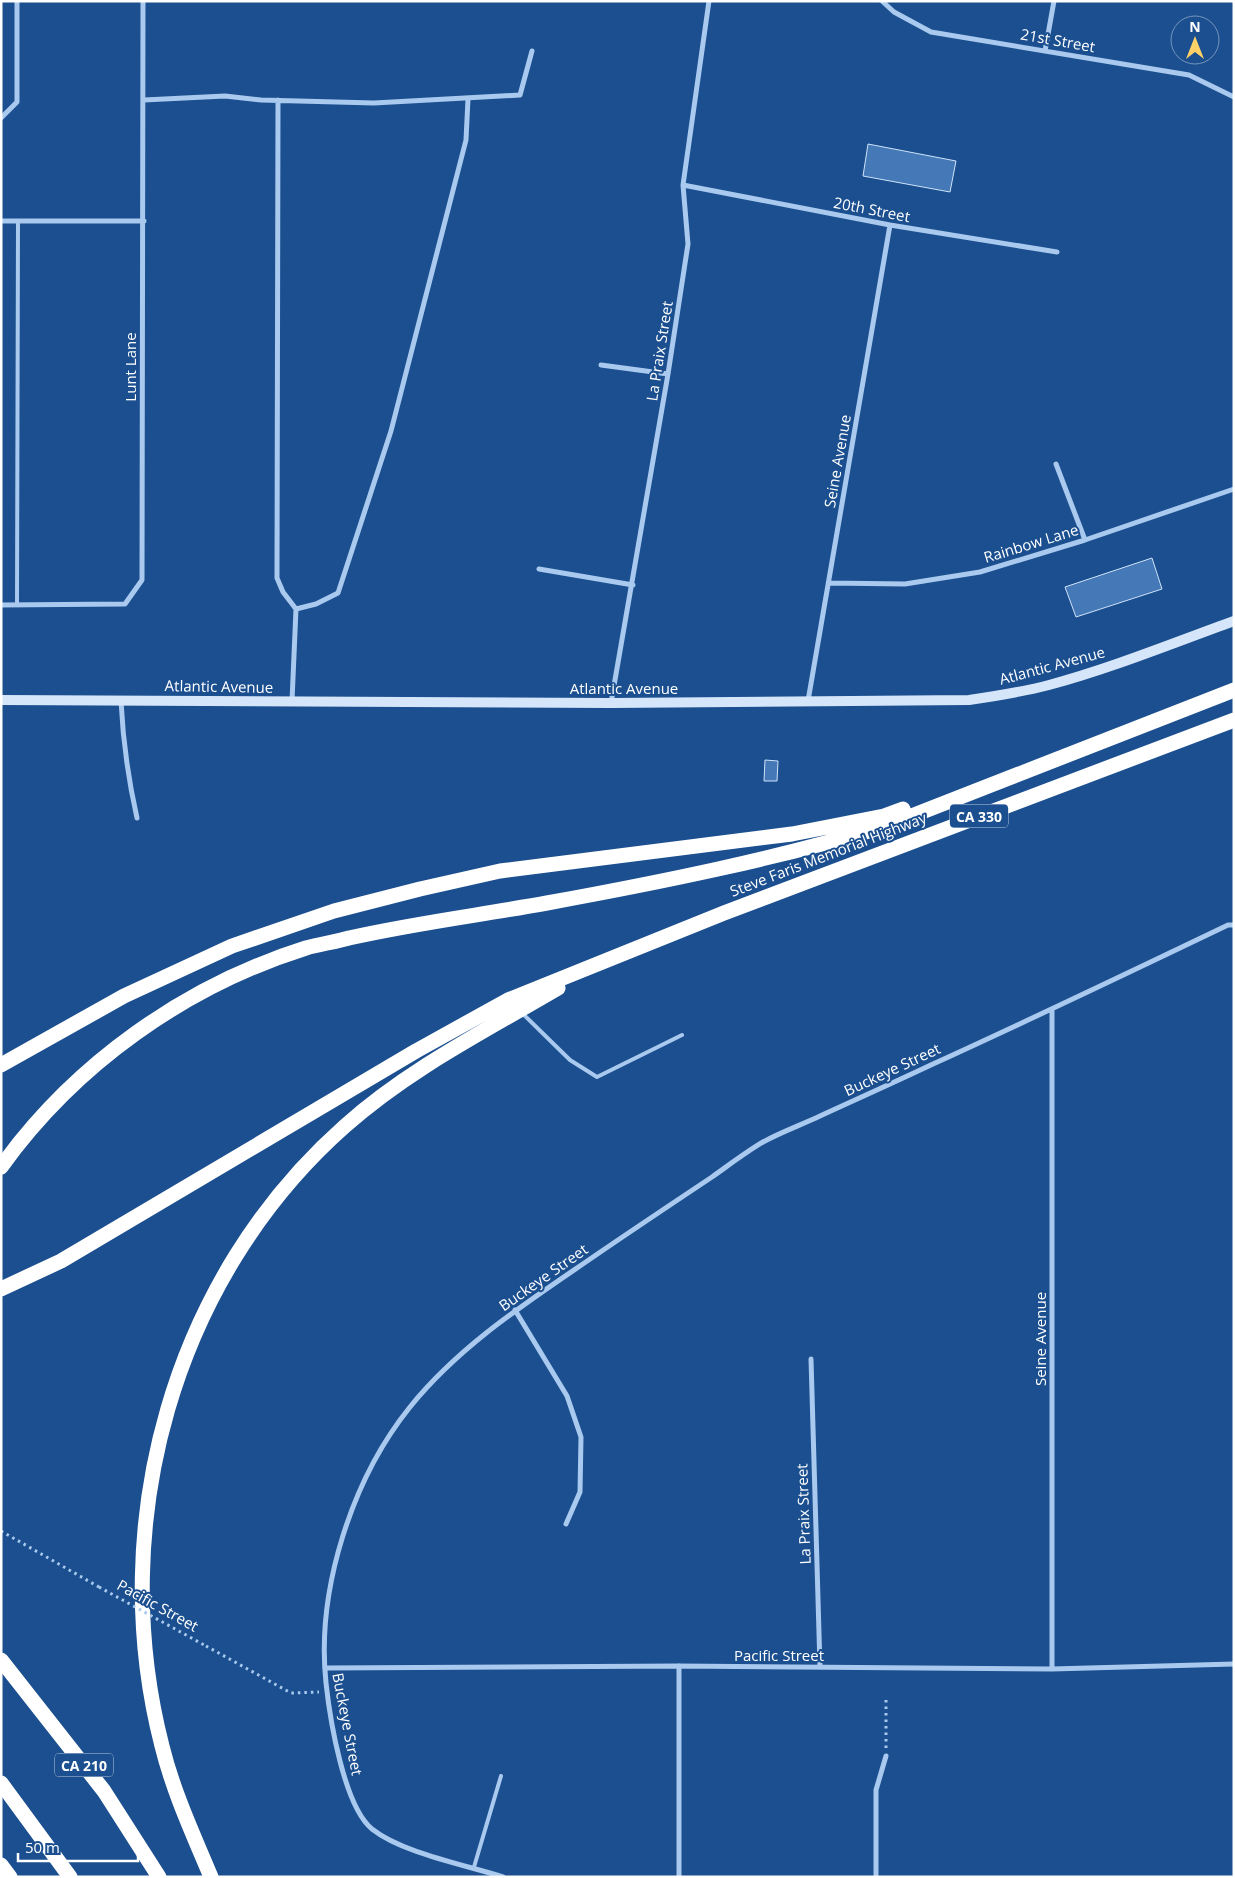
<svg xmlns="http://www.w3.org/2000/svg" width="1235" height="1878" font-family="'Open Sans',sans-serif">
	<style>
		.building { fill: #4478b7; stroke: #cfe3fa }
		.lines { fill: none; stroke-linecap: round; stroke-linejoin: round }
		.path { stroke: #a9c9ee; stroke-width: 3; stroke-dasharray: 2.5 4; stroke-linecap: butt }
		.lane { stroke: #a9c9ee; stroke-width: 4 }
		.street { stroke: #a9c9ee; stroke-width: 5 }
		.secondary { stroke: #d6e6fa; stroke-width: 10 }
		.highway { stroke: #fff; stroke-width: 15 }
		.path-bridge { stroke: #a9c9ee; stroke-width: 3; stroke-dasharray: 2.5 4; stroke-linecap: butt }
		.labels { text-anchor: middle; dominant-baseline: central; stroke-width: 4; stroke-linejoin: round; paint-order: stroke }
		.shield { fill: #1b4f8f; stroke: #bbcadd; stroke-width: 1 }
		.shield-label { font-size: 14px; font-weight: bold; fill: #fff }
		.street-label { font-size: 15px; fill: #fff; stroke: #1b4f8f }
	</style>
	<rect width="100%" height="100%" fill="#1b4f8f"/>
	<path class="building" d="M868,144l88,17 -6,31 -87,-16z
		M1152,558l10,31 -86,28 -11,-30z
		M765,760l13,1 -1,20h-13z"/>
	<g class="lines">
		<path class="path" d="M1,1531l98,56
			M206,1646l85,47 28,-1
			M886,1748v-48"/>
		<path class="lane" d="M17,605l1,-384
			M522,1013l48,47 27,17 85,-42
			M474,1867l27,-91"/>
		<path class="street" d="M882,1l12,11 37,20 258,43 45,22
			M1045,51l9,-50
			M144,100l81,-4 36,4 113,3 146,-8 12,-44
			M278,100l-1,478 6,14 13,17 20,-5 22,-11 53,-162 75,-291 2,-41
			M1,118l16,-16v-101
			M683,185l207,40 167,27
			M1,221h143
			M601,365l67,9
			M1056,464l29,76
			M539,569l94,16
			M829,583l76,1 75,-12 105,-32 149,-51
			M1,605l124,-1 17,-24 1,-579
			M121,701c2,41 7,77 16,117
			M292,701l4,-92
			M808,701l82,-476
			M611,703l57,-329 20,-130 -5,-59 26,-184
			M1052,1010v659
			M515,1310l52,86 14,41 -1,55 -14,32
			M811,1359l9,308
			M325,1668l354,-2 373,3 182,-5
			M503,1877c-37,-12 -101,-24 -131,-48 -28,-23 -42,-109 -46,-146 -10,-93 26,-204 84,-276 51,-63 119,-106 186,-152 38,-26 77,-52 116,-78 17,-12 34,-25 51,-35 18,-10 38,-17 57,-26 37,-17 75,-34 113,-52 99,-45 197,-92 295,-139h6
			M679,1877v-211
			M876,1877v-87l10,-34"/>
		<path class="secondary" d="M1,700l610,3 358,-3c27,-4 54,-8 80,-15 63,-17 124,-42 185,-64"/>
		<path class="highway" d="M1,1065l123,-69 108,-50 102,-35 86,-22 80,-18 292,-37 92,-18 19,-7
			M1,1167c74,-103 184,-181 305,-219 14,-4 29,-6 43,-10 66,-15 132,-23 198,-35 115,-21 228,-44 339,-77l348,-136
			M1,1289l60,-28 355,-210 92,-51 216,-87 510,-193
			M1,1660l103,131 55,86
			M1,1783l69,94
			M1,1865l9,12
			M211,1877c-18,-43 -38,-86 -49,-131 -57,-222 11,-468 183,-620 64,-57 140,-95 213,-138"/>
		<path class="path-bridge" d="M99,1587l107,59"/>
	</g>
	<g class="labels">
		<g class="shield">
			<rect x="950" y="804.5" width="58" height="23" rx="4"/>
			<rect x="55" y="1753.5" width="58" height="23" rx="4"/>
		</g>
		<g class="shield-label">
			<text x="979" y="816">CA 330</text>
			<text x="84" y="1765">CA 210</text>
		</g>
		<g class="street-label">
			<text transform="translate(1058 40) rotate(10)">21st Street</text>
			<text transform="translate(872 209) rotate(11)">20th Street</text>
			<text transform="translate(659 351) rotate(-81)">La Praix Street</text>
			<text transform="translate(130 367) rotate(-90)">Lunt Lane</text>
			<text transform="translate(837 461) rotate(-80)">Seine Avenue</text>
			<text transform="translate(1031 543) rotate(-17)">Rainbow Lane</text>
			<text transform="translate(1052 665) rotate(-15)">Atlantic Avenue</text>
			<text transform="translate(219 686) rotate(1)">Atlantic Avenue</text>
			<text x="624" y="688">Atlantic Avenue</text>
			<text transform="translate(828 854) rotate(-21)">Steve Faris Memorial Highway</text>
			<text transform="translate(892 1069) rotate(-25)">Buckeye Street</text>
			<text transform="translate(543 1277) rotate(-35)">Buckeye Street</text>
			<text transform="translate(1040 1339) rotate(-90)">Seine Avenue</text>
			<text transform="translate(803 1514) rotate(-92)">La Praix Street</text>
			<text transform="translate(158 1605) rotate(29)">Pacific Street</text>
			<text x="779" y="1655">Pacific Street</text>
			<text transform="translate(348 1724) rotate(79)">Buckeye Street</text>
		</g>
	</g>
	<rect width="1235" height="1878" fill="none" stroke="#ffffff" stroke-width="5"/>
	<g transform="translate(1195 40)"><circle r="24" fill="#1b4f8f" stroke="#7695bc"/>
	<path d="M0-4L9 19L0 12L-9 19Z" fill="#ffd166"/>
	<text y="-8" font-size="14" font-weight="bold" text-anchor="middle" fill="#ffffff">N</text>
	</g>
	<path d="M18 1853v8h120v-8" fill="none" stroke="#ffffff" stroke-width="2.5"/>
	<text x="25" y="1853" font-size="15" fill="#ffffff" stroke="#1b4f8f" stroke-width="4" paint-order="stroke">50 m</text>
</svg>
